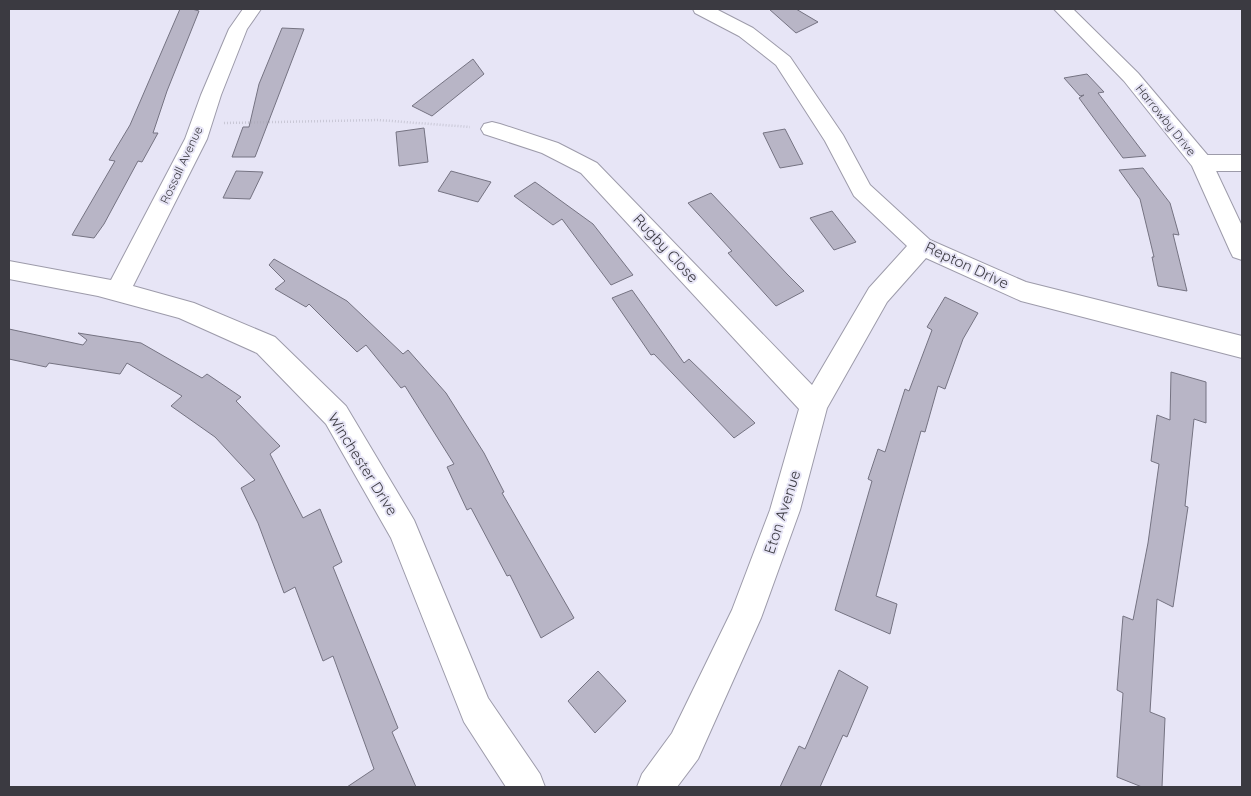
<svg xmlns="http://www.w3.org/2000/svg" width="1251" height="796" font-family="Quicksand,sans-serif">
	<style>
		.building { fill: #b8b5c6; stroke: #757382 }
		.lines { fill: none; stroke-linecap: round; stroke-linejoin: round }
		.minor-casing { stroke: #9d9baa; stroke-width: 2 }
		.tertiary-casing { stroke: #9d9baa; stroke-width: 2 }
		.path { stroke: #aaa9b6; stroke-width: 2.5; stroke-dasharray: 0.5 2.5; stroke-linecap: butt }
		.minor { fill: #fff; fill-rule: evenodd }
		.tertiary { fill: #fff; fill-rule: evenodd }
		.labels { text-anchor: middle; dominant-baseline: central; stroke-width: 4; stroke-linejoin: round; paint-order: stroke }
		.far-street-label { font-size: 12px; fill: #3b3a41; stroke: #e7e5f6 }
		.street-label { font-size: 15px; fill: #3b3a41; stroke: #e7e5f6 }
	</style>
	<rect width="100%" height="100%" fill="#e7e5f6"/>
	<path class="building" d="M180,9h12l7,2 -32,80 -14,42h5l-16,29 -4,-1 -34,63 -10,14 -22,-3 43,-74 -6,-1 21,-35z
		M769,9h27l22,13 -22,11z
		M282,28l22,1 -49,128h-23l11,-30h6l10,-43z
		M473,59l11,15 -52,42 -20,-10z
		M1087,74l17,18 -6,1 48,63 -23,2 -44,-60 5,-3 -4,1 -16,-18z
		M424,128l4,34 -29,4 -3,-34z
		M785,129l18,35 -23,4 -17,-35z
		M1143,168l27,35 9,32 -6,-1 14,57 -29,-5 -6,-29h2l-14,-58 -21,-29z
		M236,171l27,1 -13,27 -27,-1z
		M451,171l40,11 -13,20 -40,-11z
		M535,182l58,42 40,51 -22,10 -49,-66 -9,6 -39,-29z
		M711,193l76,81 17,17 -28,15 -48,-53 4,-2 -44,-48z
		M832,211l24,31 -22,8 -24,-32z
		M274,259l73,42 56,53 5,-4 38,43 38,60 20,39 -2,1 72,125 -33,20 -31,-63 -3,1 -36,-68 -4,2 -20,-43 7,-3 -49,-78 -4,2 -35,-43 -9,7 -48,-48 -3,3 -31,-18 10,-8 -16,-16z
		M632,290l52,73 5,-4 66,64 -21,15 -80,-84 -3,1 -39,-57z
		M945,297l33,16 -15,26 -18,50 -7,-3 -13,46 -4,-1 -21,75 -24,90 21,8 -7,30 -55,-24 37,-129 -4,-2 10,-30 7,3 20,-63 4,2 23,-61 -5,-3z
		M9,329l74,16 4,-5 -9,-7 63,10 61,35 5,-4 34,23 -5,4 44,45 -10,8 33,64 17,-9 22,53 -9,5 65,161 -6,4 24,55h-69l27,-18 -41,-113 -10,5 -28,-74 -11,6 -26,-70 -17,-35 14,-8 -40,-43 -44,-31 11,-10 -55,-33 -7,11 -71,-11 -3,4 -37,-8z
		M1171,372l35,10v41l-12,-4 -9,87 3,1 -15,100 -16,-8 -7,113 15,6 -3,69h-20l-25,-10 6,-84 -6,-3 6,-74 10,4 15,-77 11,-79 -8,-3 6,-46 13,5z
		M839,670l29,17 -21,50 -4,-2 -23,52h-40l19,-41 6,3z
		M598,671l28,30 -31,32 -27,-32z"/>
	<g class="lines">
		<g class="minor-casing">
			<path id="minor" d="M243,9h18l-14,20 -26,66 -14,44 -74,147 61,17 81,34 71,69 68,114 74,178 52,76 5,13h-39l-42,-65 -73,-184 -65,-114 -69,-71 -78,-35 -81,-22 -89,-17v-18l102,19 74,-141 16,-44 28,-66z
				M693,9h23l37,19 37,29 53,78 27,50 60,55 96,42 216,54v22l-221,-57 -95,-43 -39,44 -60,106 -27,102 -39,108 -63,141 -21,28h-40l5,-13 30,-41 60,-123 38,-100 29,-101 -218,-236 -39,-20 -58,-19 -3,-5 3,-5 8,-2 8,2 58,19 39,20 215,222 57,-97 38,-42 -53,-50 -29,-55 -49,-76 -37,-29 -44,-23z
				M1202,155h40v16h-40l-8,-3 -3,-5 3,-5z"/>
		</g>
		<g class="tertiary-casing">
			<path id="tertiary" d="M1054,9h19l65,64 72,85 32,68v34l-9,-3 -3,-6 -38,-85 -68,-85z"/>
		</g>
		<path class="path" d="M224,123l154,-3 92,7"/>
		<use href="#minor" class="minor"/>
		<use href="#tertiary" class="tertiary"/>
	</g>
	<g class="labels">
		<g class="far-street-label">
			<text transform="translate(1166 120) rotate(51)">Harrowby Drive</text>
			<text transform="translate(181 165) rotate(-65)">Rossall Avenue</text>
		</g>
		<g class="street-label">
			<text transform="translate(666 248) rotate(47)">Rugby Close</text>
			<text transform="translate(967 265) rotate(25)">Repton Drive</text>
			<text transform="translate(363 464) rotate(58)">Winchester Drive</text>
			<text transform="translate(782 512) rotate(-72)">Eton Avenue</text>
		</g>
	</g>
	<rect width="1251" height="796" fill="none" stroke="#3b3a41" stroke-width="20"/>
</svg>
